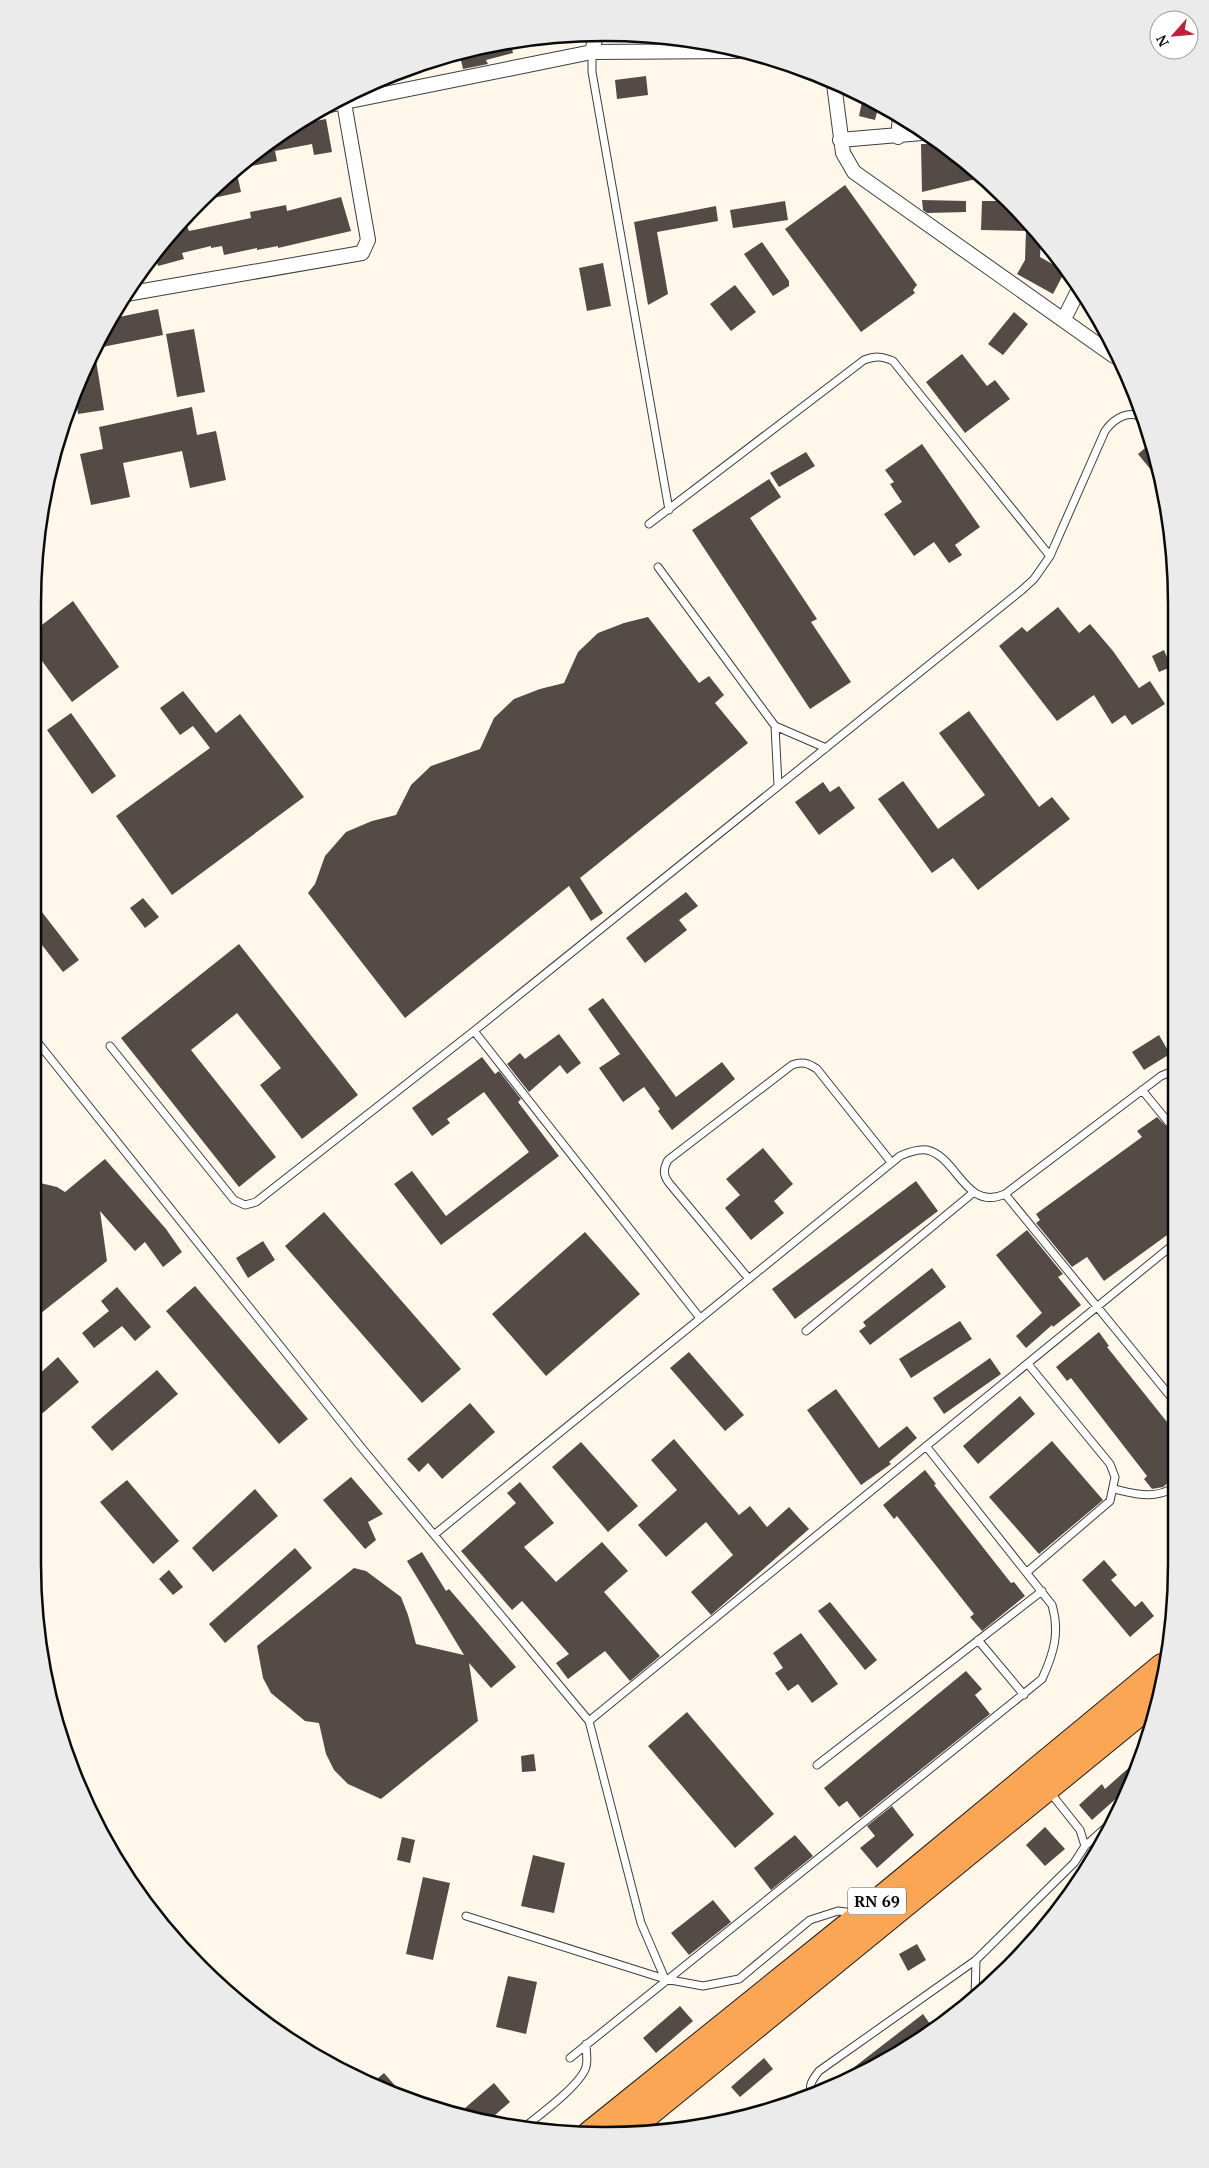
<svg xmlns="http://www.w3.org/2000/svg" width="1209" height="2168" font-family="'PT Serif',serif">
	<style>
		.building { fill: #544b47 }
		.lines { fill: none; stroke-linecap: round; stroke-linejoin: round }
		.service-casing { stroke: #3e3e3e; stroke-width: 9 }
		.minor-casing { stroke: #3e3e3e; stroke-width: 16 }
		.trunk-casing { stroke: #1c1c1c; stroke-width: 26 }
		.service { stroke: #fff; stroke-width: 7 }
		.minor { stroke: #fff; stroke-width: 14 }
		.trunk { stroke: #fba654; stroke-width: 24 }
		.labels { text-anchor: middle; dominant-baseline: central; stroke-width: 5; stroke-linejoin: round; paint-order: stroke }
		.shield { fill: #fff; stroke: #545454; stroke-width: 1 }
		.shield-label { font-size: 16px; font-weight: bold; fill: #0b0b0b }
		.rim { fill: none; stroke: #0b0b0b; stroke-width: 2.5 }
	</style>
	<rect width="100%" height="100%" fill="#fff8ea"/>
	<path class="building" d="M511,43l2,10 -27,7 2,4 -25,5 -4,-17z
		M646,76l2,19 -31,4 -2,-19z
		M863,97l16,7 -4,16 -16,-4z
		M326,119l6,33 -18,3 -2,-11 -37,7 2,10 -41,8 5,23 -37,8 53,-49 42,-27z
		M921,144h15l44,34 -58,14z
		M845,185l72,100 -4,5 2,3 -54,39 -76,-103z
		M341,197l10,34 -73,17v-2l-21,4v-2l-33,7 -2,-9 -11,2v-2l-29,7 2,6 -26,7 -3,-11 17,-25 15,-4 2,5 62,-13 -1,-6 36,-7 1,6z
		M922,200l44,1v11l-39,1 -4,-3z
		M785,201l3,19 -55,8 -3,-18z
		M982,201h28l31,38 -1,18 25,14 -12,23 -36,-20 8,-14 1,-29 -45,-1z
		M716,206l2,15 -61,11 11,62 -20,11 -14,-83z
		M762,242l27,39v5l-16,10 -29,-42z
		M603,263l8,43 -24,5 -8,-43z
		M735,285l21,27 -25,19 -21,-27z
		M158,309l5,26 -66,13 12,-29z
		M1014,312l14,12 -25,31 -15,-11z
		M194,329l11,63 -28,5 -11,-63z
		M95,354l9,56 -26,4 -2,-15z
		M962,354l25,32 8,-6 15,19 -45,34 -39,-51z
		M192,407l5,28 19,-4 10,49 -36,8 -8,-37 -59,12 7,34 -39,8 -11,-51 23,-5 -4,-22z
		M1151,443l3,10 6,28 -22,-27z
		M922,444l58,83 -25,18 7,10 -13,8 -15,-21 -20,14 -30,-42 18,-12 -12,-18 4,-2 -9,-12z
		M806,452l9,14 -36,21 -9,-14z
		M769,479l12,18 -31,21 67,101 -6,3 40,60 -41,27 -118,-179z
		M73,601l46,66 -47,35 -38,-52v-19z
		M1058,607l21,26 11,-9 23,27 26,37 11,-7 15,23 -33,21 -7,-10 -13,9 -18,-29 -37,26 -58,-75 23,-19 5,5z
		M648,617l51,66 10,-7 15,19 -9,8 33,40 -168,135 23,35 -12,8 -22,-35 -164,132 -97,-125 7,-9 10,-28 21,-24 26,-11 24,-6 15,-30 20,-19 49,-17 14,-31 20,-19 26,-10 24,-6 14,-31 20,-19 26,-10z
		M1164,650l7,17 -12,5 -7,-16z
		M183,691l33,42 24,-19 64,83 -132,98 -56,-79 94,-68 -17,-22 -13,9 -20,-27z
		M969,711l70,96 13,-10 18,22 -92,71 -25,-32 -21,15 -54,-74 25,-18 35,48 47,-34 -46,-62z
		M71,713l45,63 -24,18 -45,-64z
		M823,782l7,10 9,-6 16,22 -36,27 -24,-33z
		M686,892l12,14 -19,14 8,10 -42,33 -19,-25z
		M143,898l16,19 -14,11 -15,-20z
		M35,903l44,57 -16,12 -28,-36z
		M239,944l119,151 -56,44 -42,-54 21,-17 -44,-55 -46,37 85,107 -37,30 -118,-149z
		M603,998l73,99 46,-35 13,17 -63,51 -14,-19 2,-2 -16,-22 -21,15 -24,-34 21,-14 -32,-45z
		M559,1034l22,29 -14,11 -7,-9 -31,27 -22,-28 13,-11 5,6z
		M1159,1035l11,19 -26,16 -12,-18z
		M482,1057l13,17 4,-3 22,28 -3,3 41,54 -118,89 -47,-61 18,-13 34,45 83,-64 -45,-60 -37,27 3,4 -18,13 -20,-28z
		M1157,1117l17,17v96l-70,51 -17,-24 -15,10 -36,-44 4,-3 -4,-6 106,-77 -5,-6z
		M763,1148l30,36 -19,17 10,12 -33,27 -26,-32 15,-13 -14,-16z
		M105,1159l61,70 16,23 -19,15 -18,-25 -10,9 -35,-40 7,50 -71,56v-135l21,5 8,5z
		M916,1181l22,30 -143,108 -23,-30z
		M324,1212l137,157 -39,34 -137,-157z
		M1027,1230l36,44 -5,3 23,28 -28,22 -1,-2 -26,23 -10,-12 26,-23 -46,-58z
		M585,1232l55,62 -94,82 -54,-62z
		M263,1241l12,19 -27,18 -12,-20z
		M932,1268l14,19 -76,58 -11,-14 7,-5 -3,-4z
		M195,1286l113,133 -29,25 -113,-133z
		M117,1287l34,40 -16,14 -13,-15 -28,22 -12,-15 27,-22 -8,-10z
		M960,1321l12,18 -61,39 -12,-19z
		M1099,1332l10,14 -2,1 68,85v45l-12,10 -11,2 -8,-10 3,-3 -76,-98 -4,3 -11,-14z
		M689,1352l55,63 -19,16 -55,-63z
		M58,1357l21,25 -42,36v-42z
		M990,1358l11,16 -57,40 -11,-16z
		M157,1370l21,24 -66,57 -21,-24z
		M836,1389l43,59 28,-22 10,12 -28,24 2,2 -30,21 -54,-75z
		M1020,1396l15,18 -57,50 -15,-18z
		M470,1403l25,29 -53,47 -14,-16 -9,9 -12,-13z
		M674,1439l65,76 11,-9 17,21 22,-20 20,22 -98,86 -20,-23 42,-37 -27,-33 -40,35 -28,-32 39,-35 -26,-30z
		M1052,1441l51,59 -64,54 -50,-57z
		M581,1442l57,64 -30,26 -56,-65z
		M925,1470l11,14 -2,1 77,98 3,-1 11,14 -43,35 -12,-14 4,-3 -77,-98 -3,3 -11,-14z
		M351,1477l32,37 -15,8 8,18 -11,9 -42,-49z
		M127,1480l52,61 -26,23 -53,-62z
		M520,1482l34,41 -30,24 32,35 46,-40 26,29 -24,21 56,64 -30,25 -25,-30 -37,28 -12,-16 13,-9 -47,-53 -10,9 -51,-59 55,-48 -9,-10z
		M255,1489l23,27 -65,56 -21,-24z
		M295,1548l17,20 -87,75 -16,-19z
		M422,1552l24,39 3,-2 67,78 -25,21 -22,-25 9,58 -97,78 -33,-15 -14,-14 -8,-16 -7,-31 -14,-2 -34,-28 -8,-15 -6,-32 97,-78 12,3 35,26 7,18 8,29 48,11 -57,-94z
		M1104,1560l13,15 -6,5 24,27 7,-6 12,15 -24,21 -48,-57z
		M169,1570l14,17 -10,8 -14,-16z
		M830,1602l47,58 -12,10 -47,-59z
		M801,1633l37,51 -26,19 -14,-19 -10,7 -13,-18 8,-5 -10,-15z
		M966,1671l16,18 -7,6 15,19 -130,104 -13,-17 -8,6 -15,-19z
		M687,1712l87,102 -39,34 -87,-102z
		M534,1754l2,17 -14,1 -1,-16z
		M1142,1756l-14,32 -36,32 -13,-15 23,-21 3,5z
		M892,1806l22,29 -37,33 -17,-20 15,-12 -8,-10z
		M1045,1827l20,22 -20,17 -19,-21z
		M795,1835l18,21 -42,34 -17,-22z
		M402,1837l13,3 -5,23 -13,-3z
		M533,1855l32,8 -11,50 -33,-7z
		M423,1877l27,6 -17,77 -27,-6z
		M713,1900l18,22 -42,33 -18,-22z
		M917,1944l9,16 -18,11 -9,-17z
		M508,1976l29,6 -11,52 -30,-7z
		M680,2006l13,15 -37,32 -13,-15z
		M923,2014l10,14 -42,31 -44,21 -3,-5z
		M764,2058l9,11 -33,28 -9,-10z
		M384,2073l21,24 -34,-13z
		M494,2083l16,19 -23,20 -12,-2 -10,-12z"/>
	<g class="lines">
		<g class="service-casing">
			<path id="service" d="M592,52v20l77,438
				M649,524l215,-164c11,-4 18,-4 29,1l157,195
				M658,567l117,159 51,22
				M775,726l3,59
				M474,1031l226,287
				M35,1039l326,408 228,274 52,202 24,56
				M110,1046l124,154 11,5 11,-3 218,-171 548,-441 12,-11 16,-23 55,-125c10,-14 25,-22 40,-12
				M1142,1090l32,39
				M1005,1194l170,208
				M749,1279l-80,-96c-6,-8 -6,-14 -1,-23l124,-95c10,-4 16,-2 25,4l74,93
				M806,1331l168,-139
				M1114,1489c22,5 40,11 61,-2
				M435,1534l465,-378c9,-4 17,-7 27,-6 31,7 38,62 78,44l156,-118 12,-5
				M1027,1572l83,-71 5,-24 -5,-13 -82,-100
				M978,1640l46,55
				M589,1721l585,-477
				M817,1765l225,-174
				M1085,1846l28,-25
				M466,1916l199,63 38,7 36,-7 71,-59 28,-9 16,2
				M975,1998l1,-38
				M570,2058l472,-379c12,-26 18,-47 10,-74l-126,-159
				M813,2095c-6,-9 0,-16 6,-24l157,-111 98,-97 11,-17 -5,-16 -31,-39
				M522,2129c16,-13 58,-43 64,-62 2,-6 0,-16 0,-23"/>
		</g>
		<g class="minor-casing">
			<path id="minor" d="M592,52l4,-17
				M834,84l9,69 11,19 260,184
				M330,105l262,-53 146,-1
				M898,137l2,-20
				M840,140l82,-7
				M126,294l236,-41 6,-13 -25,-143
				M1064,319l16,-32"/>
		</g>
		<g class="trunk-casing">
			<path id="trunk" d="M590,2133l272,-219 300,-248
				M624,2134l532,-434"/>
		</g>
		<use href="#service" class="service"/>
		<use href="#minor" class="minor"/>
		<use href="#trunk" class="trunk"/>
	</g>
	<g class="labels">
		<rect class="shield" x="848" y="1887.5" width="58" height="27" rx="4"/>
		<g class="shield-label">
			<text x="877" y="1901">RN 69</text>
		</g>
	</g>
	<path d="M0 0H1209V2168H0ZM604 41H605A563 563 0 0 1 1168 604V1564A563 563 0 0 1 605 2127H604A563 563 0 0 1 41 1564V604A563 563 0 0 1 604 41Z" fill="#ebebeb" fill-rule="evenodd"/>
	<path class="rim" d="M604 41H605A563 563 0 0 1 1168 604V1564A563 563 0 0 1 605 2127H604A563 563 0 0 1 41 1564V604A563 563 0 0 1 604 41Z"/>
	<g transform="translate(1174 35) rotate(243)"><circle r="24" fill="#ffffff" stroke="#9d9d9d"/>
	<path d="M0-4L9 19L0 12L-9 19Z" fill="#bf1f39"/>
	<text y="-8" font-size="14" font-weight="bold" text-anchor="middle" fill="#0b0b0b">N</text>
	</g>
</svg>
